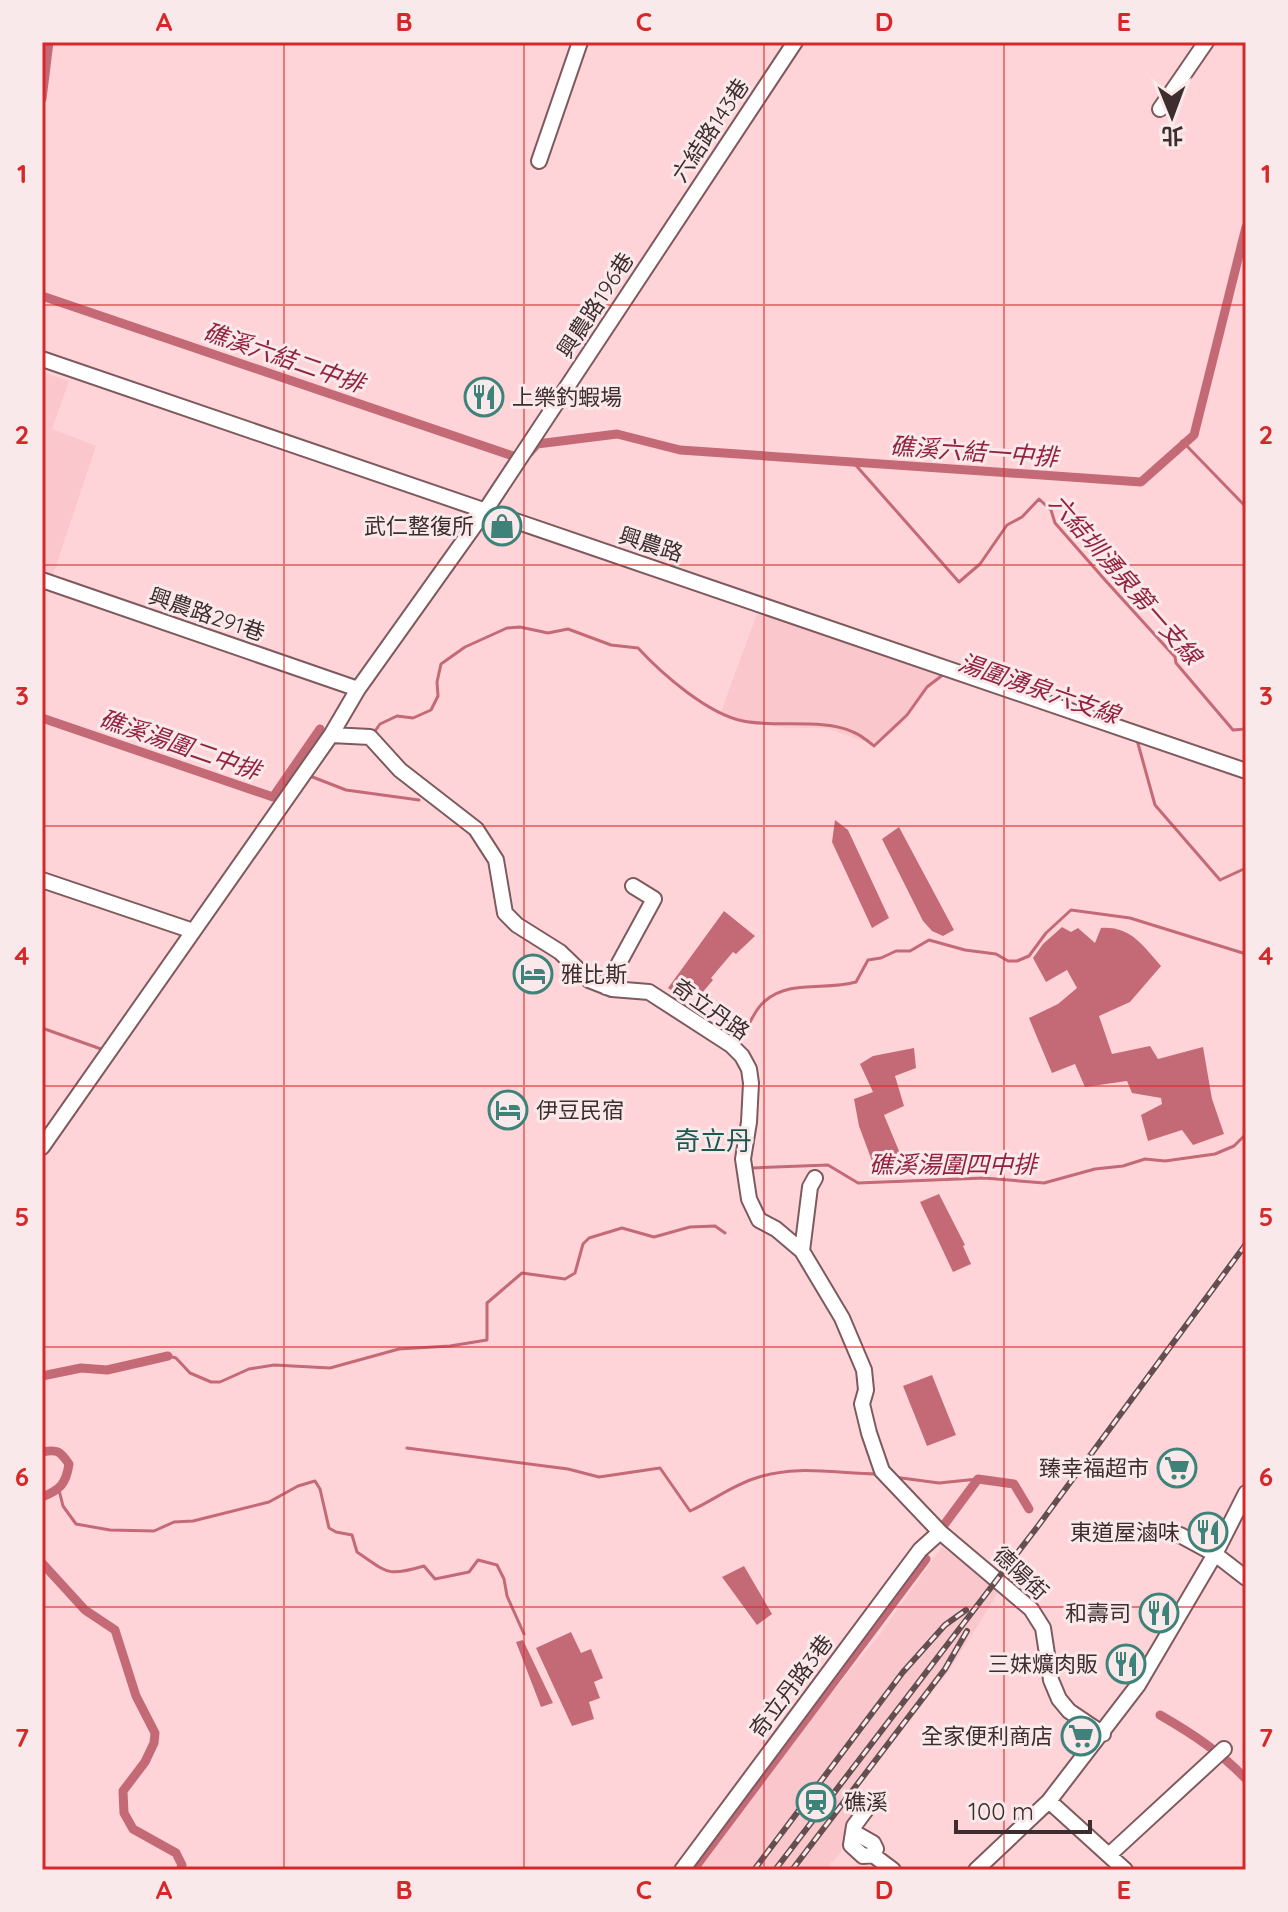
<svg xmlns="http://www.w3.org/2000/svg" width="1288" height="1912" font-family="Quicksand,'Noto Sans TC',sans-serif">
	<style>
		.built { fill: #fac7cd }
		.water { fill: #c46a77 }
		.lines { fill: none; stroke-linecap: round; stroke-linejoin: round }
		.stream { stroke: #c46a77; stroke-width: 3 }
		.canal { stroke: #c46a77; stroke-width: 9 }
		.minor-casing { stroke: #7e5a5e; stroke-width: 18 }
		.minor { stroke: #fff; stroke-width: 14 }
		.rail-casing { stroke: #644f50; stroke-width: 6 }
		.rail { stroke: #fae9ea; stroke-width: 3; stroke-dasharray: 9; stroke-linecap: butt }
		.grid { fill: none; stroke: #d62828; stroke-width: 2; stroke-opacity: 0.55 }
		.labels { text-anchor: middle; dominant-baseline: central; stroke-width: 6; stroke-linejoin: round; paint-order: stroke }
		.street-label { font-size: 22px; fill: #3d2d2e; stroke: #fae9ea }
		.poi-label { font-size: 22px; fill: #3d2d2e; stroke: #fae9ea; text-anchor: end }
		.water-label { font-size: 24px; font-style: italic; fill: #92233f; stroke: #fae9ea }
		.quarter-label { font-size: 26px; fill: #1e574f; stroke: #fae9ea }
		.neatline { fill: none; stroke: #d62828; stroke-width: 3 }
		.grid-label { font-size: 26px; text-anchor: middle; font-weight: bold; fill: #d62828 }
	</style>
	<rect width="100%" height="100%" fill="#ffd4d8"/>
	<path class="built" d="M42,372l27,9 -17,48 44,17 -43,129 -11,-4z
		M758,611l181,64 -21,22 -17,28 -26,20 -49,-17h-37l-36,-4 -32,-12z
		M942,1547l58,43 -51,81 -96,122 12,11 -26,51 -15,15h-126l123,-164 59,-72z"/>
	<path class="water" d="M835,820l13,10 41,88 -17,10 -40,-86z
		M899,827l55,103 -11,6 -11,-5 -9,-10 -41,-82z
		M724,911l31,25 -19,18 -3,-2 -22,26 2,2 -11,13 -7,-1 -7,9 -20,-13z
		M1062,927l9,5 7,-4 17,15 6,-15c30,-2 42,18 60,38l-31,36 -31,14 13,38 38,-8 8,13 45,-12 9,52 12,35 -31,11 -11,-15 -34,11 -7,-26 21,-11 -1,-6 -29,-5 -5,-12 -42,6 -10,-23 -23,9 -23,-55 29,-14 19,-16 -10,-18 -21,12 -13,-24 10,-14z
		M914,1048l2,20 -21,8 9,30 -20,9 20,48 -29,6 -16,-43 -5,-27 19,-7 -13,-28 13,-8z
		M939,1194l26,51 -2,1 8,18 -18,8 -33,-70z
		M932,1375l24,60 -29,11 -24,-60z
		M744,1566l28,48 -15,11 -35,-48z
		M571,1632l10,21 10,-4 12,29 -9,4 6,16 -11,4 5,17 -22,7 -36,-78z
		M523,1640l30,63 -12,4 -25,-65z"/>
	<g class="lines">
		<path class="stream" d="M1182,441l64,66
			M853,462l106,120 21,-18 27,-39 15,-8 17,-18 12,11 4,13 50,57 70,77 1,6 57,67 13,-1
			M373,734l7,-10 17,-8 16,2 18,-8 7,-14 -1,-14 4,-18 24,-17 42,-19 13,-1 28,6 20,-4 43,16 27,3c25,27 70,66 105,73 34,7 79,-3 110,11 8,3 15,9 21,14l33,-31 20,-28 17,-13
			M1137,740l18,65 65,75 26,-12
			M310,776l36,14 73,10
			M42,1028l59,21
			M740,1038c10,-11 13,-28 25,-37 25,-22 61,-10 91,-19l12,-22 13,-2 15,-7h14l19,-11 36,10 31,4 12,7h9l12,-5 17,-23 25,-23 59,8 116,36
			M752,1168l76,-3 30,18 126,-5 60,5 51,-14 28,-3 22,-7 20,2 50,-7 19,-8 12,-12
			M168,1356l8,2 14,15 21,9h9l29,-13 25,-4 56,3 69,-19 51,-3 37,-6v-37l35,-30 43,6 10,-6 8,-29 6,-6 33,-10 32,9 36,-10 25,-1 10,7
			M407,1448l161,21 31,8 61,-9 30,43c22,-10 43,-26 66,-33 41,-14 82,-4 123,-4
			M894,1477l45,6 39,-4
			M59,1490l4,16 13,18 34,6 44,1 20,-9 19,-1 76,-19 29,-16 17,-5 5,8 9,39 7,4 16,3 5,17c31,21 30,25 67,14l11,13 34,-7 9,-12 19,5 7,14 3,17 17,38"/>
		<path class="canal" d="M42,99l7,-57
			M42,296l471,160
			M529,453l8,-9 80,-10 63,16 461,32 53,-47 52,-208
			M42,718l231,79 47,-68
			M42,1376l39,-8 26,2 61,-14
			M42,1452c16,-3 18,-1 27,12 -3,20 -9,26 -27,33
			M944,1525l34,-46 36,5 15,25
			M42,1563l43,47 30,20 21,66 19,37 -1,10 -9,19 -22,29 1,22 9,16 43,24 6,12 -2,5
			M1160,1715c33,19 60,37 86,64
			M693,1870l233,-311"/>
		<g class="minor-casing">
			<path id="minor" d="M1160,109l46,-67
				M539,161l41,-119
				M42,359l1204,412
				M42,580l316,109
				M331,735l39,2 30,33 76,59 20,31 9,53 12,12 43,27 29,28 23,9 37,3 82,53 11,11 7,13 2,14 -2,39 -6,37 6,40 10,21 17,9 26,22 40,67 22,52 2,20 -4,14 7,29 13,38 58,61 91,77 12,19 8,52 8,19 10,12 34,23
				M42,880l151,51
				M606,987l48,-88 -21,-13
				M42,1147l289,-412 27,-46 127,-178 310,-469
				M802,1251l8,-64 5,-9
				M1180,1535l35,19 31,24
				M1049,1801l76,69
				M871,1803l-17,23 -3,19 12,11 10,-1 20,15
				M852,1838l7,-3 14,8 3,6 -3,6
				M1109,1855l115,-106
				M682,1870l238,-320 20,-18
				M976,1870l73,-69 89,-116 77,-131 31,-61"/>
		</g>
		<use href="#minor" class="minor"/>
		<g class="rail-casing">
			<path id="rail" d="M754,1870l149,-198 42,-47 21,-15
				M775,1870l263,-344 208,-282
				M792,1870l153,-201 22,-38"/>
		</g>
		<use href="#rail" class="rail"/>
	</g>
	<path class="grid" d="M284,42v1828M524,42v1828M764,42v1828M1004,42v1828M42,305h1204M42,565h1204M42,826h1204M42,1086h1204M42,1347h1204M42,1607h1204"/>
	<defs>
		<g id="restaurant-ring" transform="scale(2)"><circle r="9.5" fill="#fae9ea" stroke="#3e8379" stroke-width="1.5"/><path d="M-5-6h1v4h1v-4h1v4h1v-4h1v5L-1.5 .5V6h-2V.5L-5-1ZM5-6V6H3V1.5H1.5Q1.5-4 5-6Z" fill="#3e8379"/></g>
		<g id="shop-ring" transform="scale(2)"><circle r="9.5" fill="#fae9ea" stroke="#3e8379" stroke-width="1.5"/><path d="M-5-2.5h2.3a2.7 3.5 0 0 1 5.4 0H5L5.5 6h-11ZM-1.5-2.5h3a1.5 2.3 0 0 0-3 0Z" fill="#3e8379"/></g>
		<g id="hotel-ring" transform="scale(2)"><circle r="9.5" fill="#fae9ea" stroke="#3e8379" stroke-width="1.5"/><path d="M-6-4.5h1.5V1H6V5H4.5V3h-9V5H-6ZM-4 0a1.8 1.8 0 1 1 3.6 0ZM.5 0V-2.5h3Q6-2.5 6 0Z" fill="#3e8379"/></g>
		<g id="supermarket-ring" transform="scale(2)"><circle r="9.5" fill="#fae9ea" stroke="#3e8379" stroke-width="1.5"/><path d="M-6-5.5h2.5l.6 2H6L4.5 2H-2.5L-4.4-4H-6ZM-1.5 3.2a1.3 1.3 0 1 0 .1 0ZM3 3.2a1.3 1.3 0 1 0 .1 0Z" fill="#3e8379"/></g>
		<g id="station-ring" transform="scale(2)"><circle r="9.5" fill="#fae9ea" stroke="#3e8379" stroke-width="1.5"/><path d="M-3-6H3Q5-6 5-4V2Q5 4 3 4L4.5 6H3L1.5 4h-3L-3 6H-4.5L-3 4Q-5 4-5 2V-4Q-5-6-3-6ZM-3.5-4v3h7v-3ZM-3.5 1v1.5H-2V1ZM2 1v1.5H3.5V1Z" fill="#3e8379"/></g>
	</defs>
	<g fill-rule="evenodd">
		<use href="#restaurant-ring" x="484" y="397"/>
		<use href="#shop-ring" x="502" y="526"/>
		<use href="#hotel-ring" x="533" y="974"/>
		<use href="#hotel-ring" x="508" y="1110"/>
		<use href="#supermarket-ring" x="1177" y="1468"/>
		<use href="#restaurant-ring" x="1208" y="1532"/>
		<use href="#restaurant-ring" x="1159" y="1613"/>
		<use href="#restaurant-ring" x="1126" y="1664"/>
		<use href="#supermarket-ring" x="1081" y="1736"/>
		<use href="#station-ring" x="816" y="1802"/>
	</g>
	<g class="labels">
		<g class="street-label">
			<text transform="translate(710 130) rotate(-56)">六結路143巷</text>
			<text transform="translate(595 305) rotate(-57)">興農路196巷</text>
			<text transform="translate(651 544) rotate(18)">興農路</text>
			<text transform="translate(207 614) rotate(19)">興農路291巷</text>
			<text transform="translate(711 1009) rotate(35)">奇立丹路</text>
			<text transform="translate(1021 1573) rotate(43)">德陽街</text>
			<text transform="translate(791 1686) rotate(-53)">奇立丹路3巷</text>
		</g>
		<g class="poi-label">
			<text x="512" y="397" text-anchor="start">上樂釣蝦場</text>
			<text x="474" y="526">武仁整復所</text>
			<text x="561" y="974" text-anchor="start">雅比斯</text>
			<text x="536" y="1110" text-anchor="start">伊豆民宿</text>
			<text x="1149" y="1468">臻幸福超市</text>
			<text x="1180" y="1532">東道屋滷味</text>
			<text x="1131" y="1613">和壽司</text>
			<text x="1098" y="1664">三妹爌肉販</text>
			<text x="1053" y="1736">全家便利商店</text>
			<text x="844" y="1802" text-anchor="start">礁溪</text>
		</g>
		<g class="water-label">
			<text transform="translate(284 357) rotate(19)">礁溪六結二中排</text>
			<text transform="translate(974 451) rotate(4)">礁溪六結一中排</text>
			<text transform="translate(1126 579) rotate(49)">六結圳湧泉第一支線</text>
			<text transform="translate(1039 688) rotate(19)">湯圍湧泉六支線</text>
			<text transform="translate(180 744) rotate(19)">礁溪湯圍二中排</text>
			<text x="953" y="1164">礁溪湯圍四中排</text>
		</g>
		<g class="quarter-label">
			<text x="713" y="1140">奇立丹</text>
		</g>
	</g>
	<rect width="1288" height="1912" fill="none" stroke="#fae9ea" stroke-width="88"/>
	<g transform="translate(1172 116) rotate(179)" stroke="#fae9ea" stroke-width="6" paint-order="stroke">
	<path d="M0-6L14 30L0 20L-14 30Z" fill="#3d2d2e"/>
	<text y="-12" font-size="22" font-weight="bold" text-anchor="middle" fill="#3d2d2e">北</text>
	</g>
	<path d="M956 1820v12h134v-12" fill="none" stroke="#3d2d2e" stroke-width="4"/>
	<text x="968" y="1820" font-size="24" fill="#3d2d2e" stroke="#fae9ea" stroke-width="6" paint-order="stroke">100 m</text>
	<rect x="44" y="44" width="1200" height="1824" class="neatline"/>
	<g class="grid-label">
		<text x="164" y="31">A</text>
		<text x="404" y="31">B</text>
		<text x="644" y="31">C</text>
		<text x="884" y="31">D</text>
		<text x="1124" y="31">E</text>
		<text x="22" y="183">1</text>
		<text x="1266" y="183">1</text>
		<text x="22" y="444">2</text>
		<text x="1266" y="444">2</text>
		<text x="22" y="705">3</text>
		<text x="1266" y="705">3</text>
		<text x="22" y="965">4</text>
		<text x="1266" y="965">4</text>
		<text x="22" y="1226">5</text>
		<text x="1266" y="1226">5</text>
		<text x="22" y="1486">6</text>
		<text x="1266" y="1486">6</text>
		<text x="22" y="1747">7</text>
		<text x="1266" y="1747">7</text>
		<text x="164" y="1899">A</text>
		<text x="404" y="1899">B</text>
		<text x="644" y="1899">C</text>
		<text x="884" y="1899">D</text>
		<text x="1124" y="1899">E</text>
	</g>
</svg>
